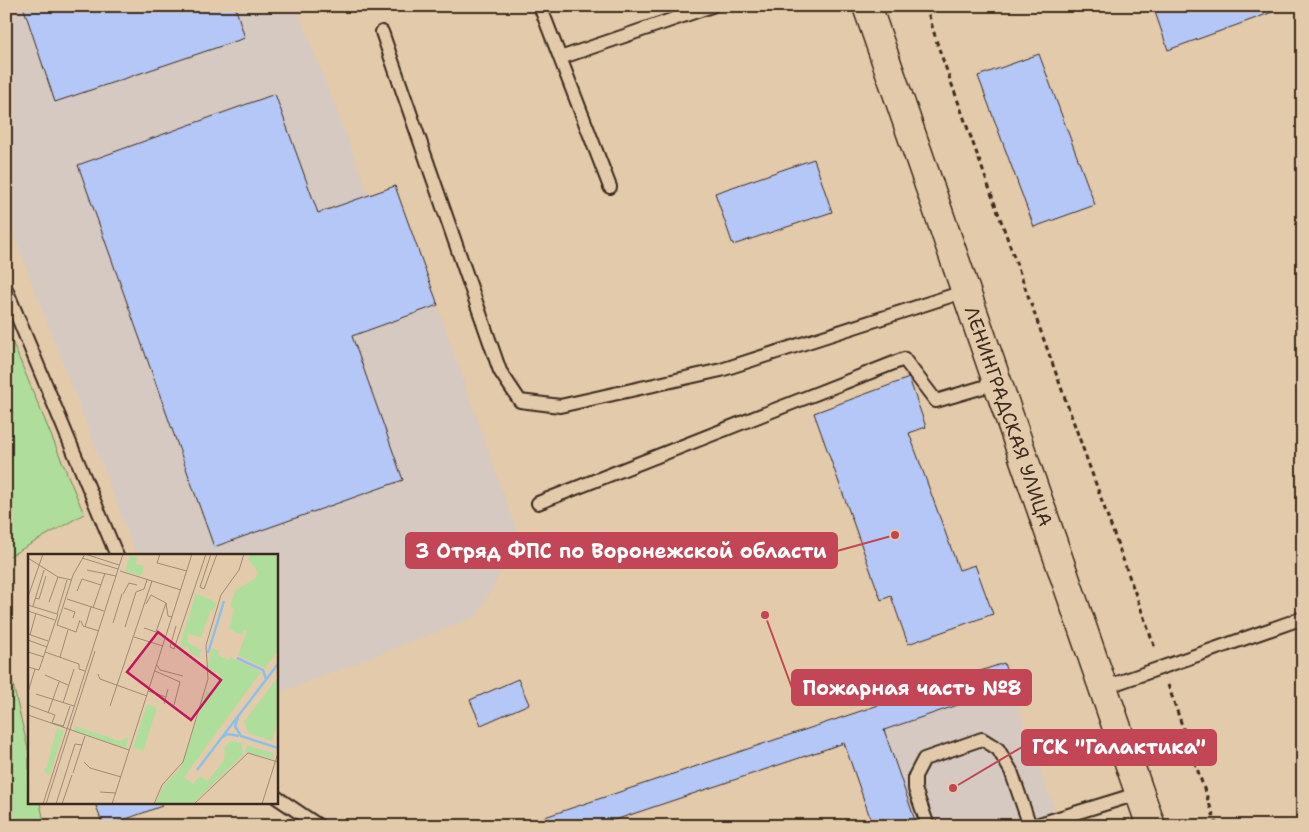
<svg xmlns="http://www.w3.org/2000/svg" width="1309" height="832" font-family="'Shantell Sans',sans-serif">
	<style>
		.built { fill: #d5c9c2 }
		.green { fill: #afdd9b; stroke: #75845c }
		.building { fill: #b4c7f7; stroke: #3b2a1e }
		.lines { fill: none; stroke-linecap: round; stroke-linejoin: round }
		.lane-casing { stroke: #3b2a1e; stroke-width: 16 }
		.secondary-casing { stroke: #3b2a1e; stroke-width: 31 }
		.path { stroke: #3b2a1e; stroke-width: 3; stroke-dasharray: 5 4; stroke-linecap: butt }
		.lane { stroke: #e3caab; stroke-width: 12 }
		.secondary { stroke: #e3caab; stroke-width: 28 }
		.labels { text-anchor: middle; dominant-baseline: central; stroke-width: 4.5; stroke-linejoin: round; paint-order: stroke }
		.street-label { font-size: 19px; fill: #3b2a1e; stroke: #e3caab }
		.inset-river { fill: none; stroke: #8dc0e9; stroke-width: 2.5 }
		.inset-road { fill: none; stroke: #a08a73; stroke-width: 1 }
		.view { fill: #c2185b; fill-opacity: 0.15; stroke: #c2185b; stroke-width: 2.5 }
		.inset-edge { fill: none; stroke: #3b2a1e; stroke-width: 2.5 }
		.leader { fill: none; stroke: #c24655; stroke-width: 2 }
		.callout-dot { fill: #c24655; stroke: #e3caab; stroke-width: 2 }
		.callout { fill: #c24655; stroke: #c24655; stroke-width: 2 }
		.callout-label { font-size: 20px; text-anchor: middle; font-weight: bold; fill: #fff }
	</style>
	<rect width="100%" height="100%" fill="#e3caab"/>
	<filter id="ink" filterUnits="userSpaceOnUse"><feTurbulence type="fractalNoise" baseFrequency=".02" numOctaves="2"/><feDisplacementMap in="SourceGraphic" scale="10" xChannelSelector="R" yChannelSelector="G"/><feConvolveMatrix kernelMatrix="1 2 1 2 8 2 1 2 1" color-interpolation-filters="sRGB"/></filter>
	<g filter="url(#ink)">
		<path class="built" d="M6,6h290l73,189 26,-9 124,352 -42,78 -201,78v-138h-139l-131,-342z
			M1011,687l49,139h-187l-30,-83z"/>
		<path class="green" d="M6,327l78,187 -78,44z
			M6,655l23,98v50h11l5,23h-39z"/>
		<path class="building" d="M23,6h212l10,32 -190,64z
			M1153,6h127l1,3 -113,41z
			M1039,54l56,151 -61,22 -56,-151z
			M275,94l43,119 77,-27 43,119 -86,31 51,144 -189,67 -136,-382z
			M814,159l18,53 -99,33 -18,-52z
			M909,378l17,49 -17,6 50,137 16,-5 18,49 -85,30 -17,-48 -10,4 -67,-187z
			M1004,663l7,24 -127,43 33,96h-44l-29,-83 -247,83h-66l-1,-4z
			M518,679l11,25 -48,21 -11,-25z
			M95,803h66l1,3 -55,20h-4z"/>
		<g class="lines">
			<g class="lane-casing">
				<path id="lane" d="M540,6l70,181
					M382,32l118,339 20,30 40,5 161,-36 245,-79
					M560,58l152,-52
					M6,289l111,267
					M538,503l366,-144 32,42 61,-18
					M1103,688l200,-70
					M276,797l43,29
					M928,826l-13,-37v-13l9,-17 58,-20 16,10 13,22 19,55
					M1033,826l107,-33"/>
			</g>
			<g class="secondary-casing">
				<g id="secondary">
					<path id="s1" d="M867,6l284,820"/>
				</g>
			</g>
			<path class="path" d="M926,6l12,40 217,602
				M1168,685l49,141"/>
			<use href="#lane" class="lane"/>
			<use href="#secondary" class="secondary"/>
		</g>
	</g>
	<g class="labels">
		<g class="street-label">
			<text stroke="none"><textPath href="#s1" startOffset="434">ЛЕНИНГРАДСКАЯ УЛИЦА</textPath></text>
		</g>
	</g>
	<g transform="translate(28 554)">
		<rect width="250" height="250" fill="#e3caab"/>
		<path d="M222,0h28v97l-13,17 -27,-13 9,-24 -3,-1 -2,5 -13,-6 5,-20 -4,-4 6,-15 20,-12 2,-6 -10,-13zM102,1l7,3 -1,6 8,2 -3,10 -16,-5zM168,40l16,6 4,6 -6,6 -9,25 -13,-3 -1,8 14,8 -2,8 -9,-5 -2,-6 -9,1zM184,94l7,3 -1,4 10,5 2,-3 31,15 -77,105 9,7 7,-8 8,5 16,-21 1,-13 6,-6 11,2 1,12 -51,49h-37l9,-19 16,-16 26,-77 7,1 7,-18 -13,-7zM250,123v44l-6,20 -24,-8 -4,-11zM119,150l10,4 -14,43 -10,-3zM47,172l45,15 9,-4 -3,11 -52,-17zM29,174l7,3 -15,45 -6,-7 4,-2zM219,191l26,8 1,6 -29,-7z" fill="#afdd9b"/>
		<path class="inset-river" d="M180,99l16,-52M209,104l26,12 3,9M210,163l-3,9 6,10 37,12M192,185l7,-5 12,2M169,216l81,-106"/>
		<path class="inset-road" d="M57,0l34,11M132,0l-3,9 30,8M183,0l-11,33 4,2 13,-35M0,4l30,19 14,3M54,4l36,11M59,16l29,6M92,17l61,19M49,37l5,-12 19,6M95,40l6,-11 8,2M0,43l15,-43M7,44l4,1 7,-23M39,45l37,12M21,48l9,-25M118,50l5,-9 15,8M0,51l29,9M5,52l11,-36M36,54l11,4 -2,6M65,54l12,-35M0,57l27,9M29,60l10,-34M52,66l-4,12 -19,-7 16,-50 12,-21M53,67l2,5 16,5M85,69l9,-29M148,72l-6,21 4,2 32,-95M57,73l6,-20M97,73l11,-35 8,-3 3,-9M116,74l12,4 10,-29 2,13 4,1M0,80l20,7M2,81l6,-22M106,83l29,9M0,86l19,7M0,98l16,5M17,98l34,12v5l6,2M32,103l8,-27M129,111l3,5 23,6M0,113l11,3 19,-56M127,117l25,11 -6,23M70,120l2,5 47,17M17,121l23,10M120,137l18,6M0,138l7,-23M8,140l38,12M35,149l11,-34M136,150l4,-15M0,151l27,10 -3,8 11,3M82,152l42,-125M20,159l11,-31M0,161l101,35M35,173l7,-21M56,208l6,6 31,9M45,219l9,-28M72,238l16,1M15,250l80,-250M18,250l49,-153M28,250l19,-60 7,1 3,-9M34,250l10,-29M84,250l80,-250M126,250l8,-19 21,-23 25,-83 -2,-34 15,-50 18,-25 5,-16M166,250l54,-51 30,9M234,250l16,-51"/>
		<path class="view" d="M130,78l63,48 -30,40 -64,-48z"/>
		<rect width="250" height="250" class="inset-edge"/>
	</g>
	<path class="leader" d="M895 535L837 551M765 615L792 688M953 788L1022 747"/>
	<g class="callout-dot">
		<circle cx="895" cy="535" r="5"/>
		<circle cx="765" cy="615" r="5"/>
		<circle cx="953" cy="788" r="5"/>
	</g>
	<g class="callout">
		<rect x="406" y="533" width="431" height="35" rx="5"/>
		<rect x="792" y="670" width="239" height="35" rx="5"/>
		<rect x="1022" y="730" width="194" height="35" rx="5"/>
	</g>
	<g class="callout-label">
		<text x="621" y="558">3 Отряд ФПС по Воронежской области</text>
		<text x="912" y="695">Пожарная часть №8</text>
		<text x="1119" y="754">ГСК "Галактика"</text>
	</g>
	<rect width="1309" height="832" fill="none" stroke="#e3caab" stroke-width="25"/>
	<rect x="12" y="12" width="1284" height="807" fill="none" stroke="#3b2a1e" stroke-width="2" filter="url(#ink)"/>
</svg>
